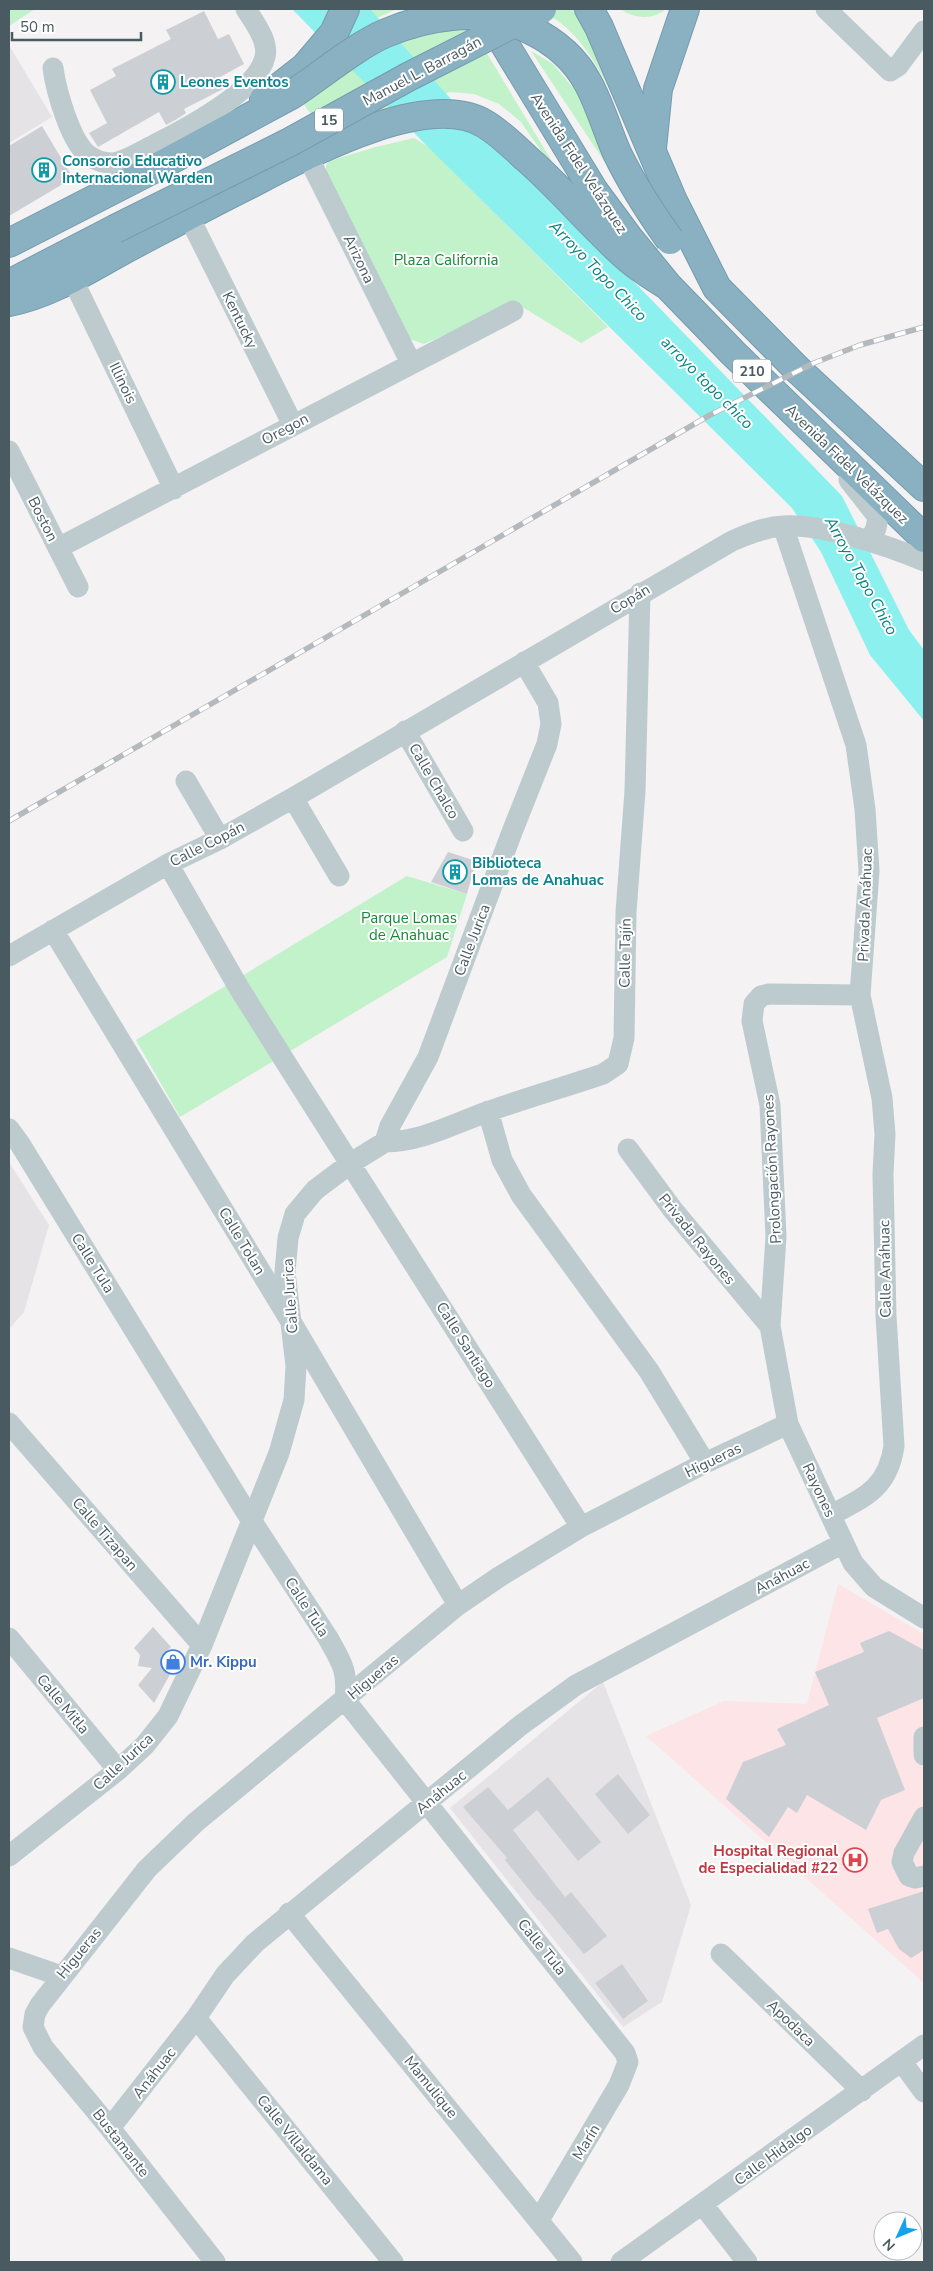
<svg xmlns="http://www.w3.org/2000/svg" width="933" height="2271" font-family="'Nunito Sans',sans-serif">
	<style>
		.education { fill: #e5e3e5 }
		.medical { fill: #fce4e7 }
		.green { fill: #c1f2c9 }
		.water { fill: #8cf0ef }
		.building { fill: #ccd0d5 }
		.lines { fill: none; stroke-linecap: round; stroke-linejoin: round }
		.highway-casing { stroke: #749cae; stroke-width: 30 }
		.minor { stroke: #bdcbcf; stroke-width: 21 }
		.highway { stroke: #89b1c2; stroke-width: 28 }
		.rail-casing { stroke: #b4b9bd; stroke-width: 5.5 }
		.rail { stroke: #fff; stroke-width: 4; stroke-dasharray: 11; stroke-linecap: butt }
		.highway-bridge-casing { stroke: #749cae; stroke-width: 30; stroke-linecap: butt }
		.highway-bridge { stroke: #89b1c2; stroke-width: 28 }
		.labels { text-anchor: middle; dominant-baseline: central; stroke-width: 4; stroke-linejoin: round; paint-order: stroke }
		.shield { fill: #fff; stroke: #808c90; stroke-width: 1 }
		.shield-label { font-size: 14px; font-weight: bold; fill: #495b61 }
		.street-label { font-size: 15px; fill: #495b61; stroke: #fff }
		.culture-label { font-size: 15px; font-weight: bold; fill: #0d838f; stroke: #fff; text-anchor: start }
		.park-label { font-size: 15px; fill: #148834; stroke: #fff }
		.shop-label { font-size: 15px; font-weight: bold; fill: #366cbe; stroke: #fff; text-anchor: start }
		.health-label { font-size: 15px; font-weight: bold; fill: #be3a42; stroke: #fff; text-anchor: end }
		.water-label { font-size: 16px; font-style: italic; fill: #098484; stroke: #fff }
	</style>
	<rect width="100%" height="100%" fill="#f4f2f3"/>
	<path class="education" d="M9,45l43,72 -43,26z
		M9,1162l40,63 -25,87 -15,17z
		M603,1682l88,223 -29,97 -39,25 -173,-219z"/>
	<path class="medical" d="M838,1584l86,50v349l-278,-247 78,-35 83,3z"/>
	<path class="green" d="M9,9h26l-26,17z
		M354,9h43l-40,18z
		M530,9h47l65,151c-22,-45 -46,-117 -90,-143 -7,-4 -15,-6 -22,-8z
		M621,9h45c-12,11 -33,10 -45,0z
		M452,21l22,11 100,166 -53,-76 -22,-18 -25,-10 -24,-2 -74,19 -51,23 -22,-31 94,-66z
		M531,51l22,13 21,25 46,96z
		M414,138l16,10 178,179 -27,16 -65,-40 -92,41 -14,-5 -84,-166v-8l3,-4 47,-14z
		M407,876l60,18 -20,63 -267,160 -44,-77z"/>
	<path class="water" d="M292,9h78l107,119 163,160 202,208 67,134 15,20v71l-54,-66 -49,-103 -29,-44 -367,-364z"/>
	<path class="building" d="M204,11l14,28 11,-5 15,30 -24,13 5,11 -41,21 2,4 -9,6 -11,6 -7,-13 -61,35 -9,-14 18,-10 -17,-33 26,-14 -4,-7 59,-30 -5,-9z
		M42,126l31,52 -64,38v-70z
		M448,852l28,9 -9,33 -36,-12z
		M153,1627l18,20 -10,10 15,14h-4l-18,32 -16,-18 14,-17 -14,-2 2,-11 -6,-7z
		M889,1631l35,19v48l-47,20 28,72 -24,10 -15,30 -59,-35 -10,18 -9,-6 -19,30 -43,-38 17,-37 43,-17 -9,-16 52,-24 -14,-33 49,-20 -4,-9z
		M618,1774l32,41 -22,19 -33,-40z
		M548,1777l53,65 -23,19 -41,-51 -24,20 52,67 6,-5 36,44 -23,18 -45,-54 -1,1 -33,-41 2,-2 -44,-51 25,-20 20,23z
		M924,1891v59l-13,8 -12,-9 -11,-20 -11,4 -9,-24z
		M622,1964l26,37 -25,18 -28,-36z"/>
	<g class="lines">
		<g class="highway-casing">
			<path id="highway" d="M589,9l10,18 74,174 44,87 80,81 127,118
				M485,12l109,179 34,46 40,49 65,67 191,185
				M264,99l41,-32 29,-34 11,-24
				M652,148l6,-59 27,-80
				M9,243l158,-81 124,-67
				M9,284l106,-55
				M9,302c42,-8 81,-34 118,-54 40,-21 79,-42 119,-62 55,-28 180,-98 239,-62 15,9 28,22 41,34 37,32 68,71 104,102 12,10 25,18 38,26"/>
		</g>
		<path class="minor" d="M826,9l64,62 8,-5 26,-35
			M53,68c3,22 18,78 38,89 6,4 14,6 22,6 14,-2 28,-12 41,-18 30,-15 103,-53 111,-88 4,-16 -11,-35 -19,-48
			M307,155l104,208
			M188,215l105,210
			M72,278l102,211
			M9,451l69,136
			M849,480l29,37 -2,11 -6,13
			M783,526l73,219 9,64 4,62 -9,124 22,103 3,36 -2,40 3,142 8,130c-6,42 -29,51 -63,69
			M58,548l455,-237
			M405,731l58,100
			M186,781l34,58
			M293,798l46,78
			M168,864l71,124 49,78 293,461
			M53,930l237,390 168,285
			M9,956l159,-92 52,-25 73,-41 439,-257c16,-7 33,-14 51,-15 36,-3 107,20 141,35
			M860,995l-91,-1 -8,2 -7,8 -2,17 18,84 6,132 -6,89 18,98 65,139 21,24 50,31
			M488,1111l14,49 19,35 128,176 56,92
			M9,1129l11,15 231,376 77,118c14,25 20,32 17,62l280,353 3,9 -9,23 -80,135
			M385,1142c36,0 68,-18 102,-30 38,-14 78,-25 116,-38l15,-10 6,-26 2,-126 9,-121 5,-198
			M628,1149l45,61 97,116
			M9,1423l193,222
			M9,1638l109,132
			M924,1737v18
			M924,1817l-20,36 -2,9 7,14 6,2 9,-2
			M9,1856l109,-86 27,-25 23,-29 34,-71 77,-192 15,-53 2,-34 -11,-94 3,-34 7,-24 20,-24 36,-27 34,-21 5,-16 38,-69 84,-225 35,-88 4,-20 -3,-21 -24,-41
			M289,1913l283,349
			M721,1954l141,137
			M9,1958l52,18
			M196,2018l197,244
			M902,2062l22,30
			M110,2128l86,-110 29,-43 30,-32 266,-218 55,-40 267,-142
			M703,2205l44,57
			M215,2262l-105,-134 -67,-81 -10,-20 2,-13 5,-9 107,-136 49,-47 262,-217 41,-28 82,-50 124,-64 83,-39
			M621,2262l303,-217"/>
		<use href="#highway" class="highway"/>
		<g class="rail-casing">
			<path id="rail" d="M9,821l701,-406 104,-52 46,-18 64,-18"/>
		</g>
		<use href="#rail" class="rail"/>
		<g class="highway-bridge-casing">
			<path id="highway-bridge" d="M291,95c28,-18 66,-50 95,-62 21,-9 44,-15 66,-17 51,-6 111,20 136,67 12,22 19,47 29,70 15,31 33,59 53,87
				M115,229l175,-87 118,-65 134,-68"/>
		</g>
		<use href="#highway-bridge" class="highway-bridge"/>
	</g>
	<defs>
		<g id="building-ring" transform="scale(1.25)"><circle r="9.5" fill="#fff" stroke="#0f9aa8" stroke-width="1.5"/><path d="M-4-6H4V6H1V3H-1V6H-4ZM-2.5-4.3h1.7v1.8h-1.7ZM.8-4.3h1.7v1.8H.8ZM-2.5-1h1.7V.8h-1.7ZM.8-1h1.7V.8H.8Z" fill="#0f9aa8"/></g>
		<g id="shop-ring" transform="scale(1.25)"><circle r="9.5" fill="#fff" stroke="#3f7fe0" stroke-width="1.5"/><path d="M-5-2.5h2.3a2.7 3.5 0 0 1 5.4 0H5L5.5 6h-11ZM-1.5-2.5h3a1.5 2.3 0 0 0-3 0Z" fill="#3f7fe0"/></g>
		<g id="hospital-ring" transform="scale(1.25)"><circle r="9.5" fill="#fff" stroke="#e0444e" stroke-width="1.5"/><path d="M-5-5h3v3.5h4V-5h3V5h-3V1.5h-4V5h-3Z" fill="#e0444e"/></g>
	</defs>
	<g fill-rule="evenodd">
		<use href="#building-ring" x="163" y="82"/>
		<use href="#building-ring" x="44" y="170"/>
		<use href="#building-ring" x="455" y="872"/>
		<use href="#shop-ring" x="173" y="1662"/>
		<use href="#hospital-ring" x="855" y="1860"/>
	</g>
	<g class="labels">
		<g class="shield">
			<rect x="315" y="108.5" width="28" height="23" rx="4"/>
			<rect x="733" y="359.5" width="38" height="23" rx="4"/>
		</g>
		<g class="shield-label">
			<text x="329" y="120">15</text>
			<text x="752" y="371">210</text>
		</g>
		<g class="street-label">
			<text transform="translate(422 71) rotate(-28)">Manuel L. Barragán</text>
			<text transform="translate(579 163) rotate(57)">Avenida Fidel Velázquez</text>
			<text transform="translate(359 259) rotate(64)">Arizona</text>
			<text transform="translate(240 320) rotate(64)">Kentucky</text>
			<text transform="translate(123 383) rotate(64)">Illinois</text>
			<text transform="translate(285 429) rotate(-28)">Oregon</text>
			<text transform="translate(847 464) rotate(44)">Avenida Fidel Velázquez</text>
			<text transform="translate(43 519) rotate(63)">Boston</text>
			<text transform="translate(630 599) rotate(-31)">Copán</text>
			<text transform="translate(434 781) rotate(60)">Calle Chalco</text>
			<text transform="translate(207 844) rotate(-27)">Calle Copán</text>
			<text transform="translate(865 905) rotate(-88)">Privada Anáhuac</text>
			<text transform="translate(472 940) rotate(-69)">Calle Jurica</text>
			<text transform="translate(625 953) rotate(-89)">Calle Tajín</text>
			<text transform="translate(772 1169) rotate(-93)">Prolongación Rayones</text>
			<text transform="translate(697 1239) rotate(51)">Privada Rayones</text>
			<text transform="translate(242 1241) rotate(59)">Calle Tolan</text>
			<text transform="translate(93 1263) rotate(58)">Calle Tula</text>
			<text transform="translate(885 1269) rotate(-91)">Calle Anáhuac</text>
			<text transform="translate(290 1296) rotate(-94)">Calle Jurica</text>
			<text transform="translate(466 1345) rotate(58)">Calle Santiago</text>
			<text transform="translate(713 1460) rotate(-26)">Higueras</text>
			<text transform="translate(819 1490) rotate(65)">Rayones</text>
			<text transform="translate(105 1534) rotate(49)">Calle Tizapan</text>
			<text transform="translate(782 1576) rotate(-28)">Anáhuac</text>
			<text transform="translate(307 1607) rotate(57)">Calle Tula</text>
			<text transform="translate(373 1677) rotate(-40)">Higueras</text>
			<text transform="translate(63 1704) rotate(50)">Calle Mitla</text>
			<text transform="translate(123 1762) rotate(-43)">Calle Jurica</text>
			<text transform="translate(441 1792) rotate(-39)">Anáhuac</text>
			<text transform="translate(542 1947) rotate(51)">Calle Tula</text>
			<text transform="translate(79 1953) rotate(-51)">Higueras</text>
			<text transform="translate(791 2023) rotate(44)">Apodaca</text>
			<text transform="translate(154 2073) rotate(-52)">Anáhuac</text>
			<text transform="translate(431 2087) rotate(51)">Mamulique</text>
			<text transform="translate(295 2140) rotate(51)">Calle Villaldama</text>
			<text transform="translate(586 2142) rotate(-59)">Marín</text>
			<text transform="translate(121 2143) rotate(52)">Bustamante</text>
			<text transform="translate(773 2155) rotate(-36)">Calle Hidalgo</text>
		</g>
		<g class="culture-label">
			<text x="180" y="82">Leones Eventos</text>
			<text x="62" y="161">Consorcio Educativo<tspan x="62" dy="17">Internacional Warden</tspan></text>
			<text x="472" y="863">Biblioteca<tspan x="472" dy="17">Lomas de Anahuac</tspan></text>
		</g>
		<g class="park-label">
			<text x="446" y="260">Plaza California</text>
			<text x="409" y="918">Parque Lomas<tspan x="409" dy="17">de Anahuac</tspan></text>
		</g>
		<g class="shop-label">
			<text x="190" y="1662">Mr. Kippu</text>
		</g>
		<g class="health-label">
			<text x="838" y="1851">Hospital Regional<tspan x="838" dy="17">de Especialidad #22</tspan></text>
		</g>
		<g class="water-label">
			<text transform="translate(598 271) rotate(46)">Arroyo Topo Chico</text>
			<text transform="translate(707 383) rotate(45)">arroyo topo chico</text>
			<text transform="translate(861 576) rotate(61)">Arroyo Topo Chico</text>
		</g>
	</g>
	<rect width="933" height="2271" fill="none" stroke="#495b61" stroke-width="20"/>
	<g transform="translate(898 2236) rotate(226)"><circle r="24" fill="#ffffff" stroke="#b6bdc0"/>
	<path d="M0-4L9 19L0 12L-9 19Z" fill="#13a2ee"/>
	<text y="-8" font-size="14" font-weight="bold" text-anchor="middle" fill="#495b61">N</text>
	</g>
	<path d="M12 32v8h129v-8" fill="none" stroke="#495b61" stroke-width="2.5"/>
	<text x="20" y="32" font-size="15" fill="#495b61" stroke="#ffffff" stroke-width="4" paint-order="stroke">50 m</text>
</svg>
